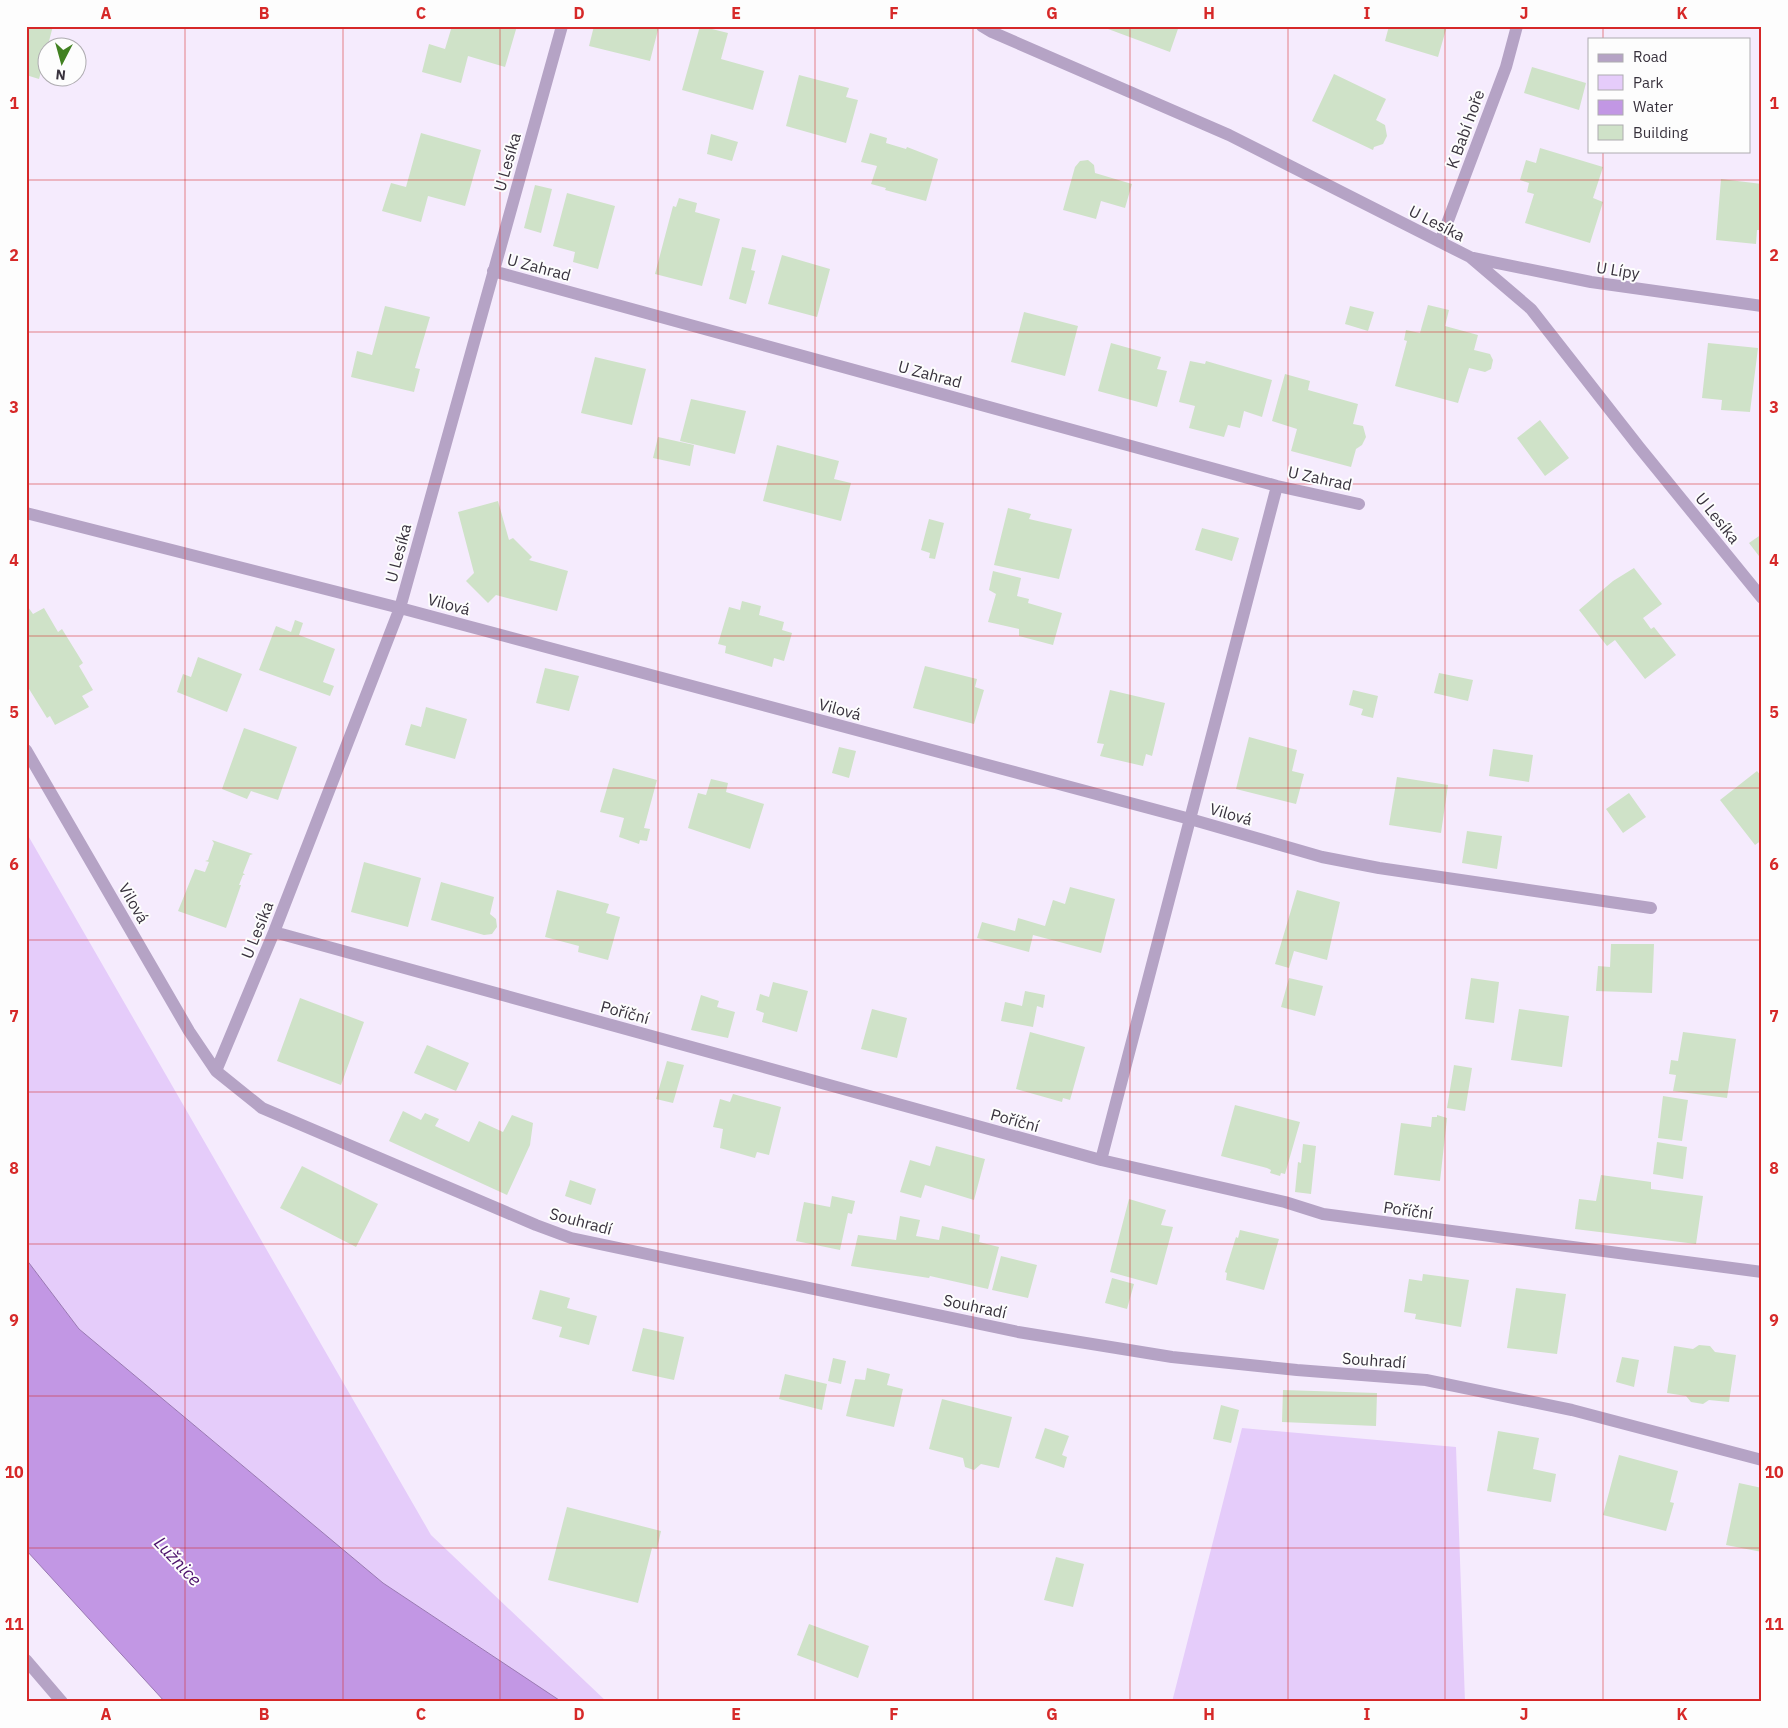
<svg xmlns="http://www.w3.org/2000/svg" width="1788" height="1728" font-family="'IBM Plex Sans',sans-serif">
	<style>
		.green { fill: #e5ccfa }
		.water { fill: #c297e4; stroke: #9979b2 }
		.building { fill: #cfe2c8 }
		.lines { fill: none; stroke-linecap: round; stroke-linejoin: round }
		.street { stroke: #b5a3c5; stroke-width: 12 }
		.grid { fill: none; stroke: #d62828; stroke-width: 1; stroke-opacity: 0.55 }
		.labels { text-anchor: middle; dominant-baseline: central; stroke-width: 4; stroke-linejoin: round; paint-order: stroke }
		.street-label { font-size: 16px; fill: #38323d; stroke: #fdfdfd }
		.water-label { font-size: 18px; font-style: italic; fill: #4b106b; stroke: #fdfdfd }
		.neatline { fill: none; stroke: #d62828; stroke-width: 2 }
		.grid-label { font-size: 16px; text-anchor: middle; font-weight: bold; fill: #d62828 }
	</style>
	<rect width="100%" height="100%" fill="#f5ebfd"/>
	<path class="green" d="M26,832l405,703 176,167h-45l-179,-119 -304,-254 -53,-70z
		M1242,1428l214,19 9,255h-293z"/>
	<path class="water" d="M26,1259l53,70 304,254 179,119h-397l-139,-152z"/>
	<path class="building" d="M26,26h27l-14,53 -13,-4z
		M452,26h65l-12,41 -37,-11 -7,27 -39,-11 7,-28 16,5z
		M594,26h65l-9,35 -61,-15z
		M700,26l28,7 -7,26 43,12 -11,39 -71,-20z
		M1100,26h79l-9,26z
		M1389,26h58l-9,31 -53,-16z
		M1532,67l54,16 -7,27 -55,-17z
		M1334,74l52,25 -10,21 9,5 2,11 -4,8 -9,3 -1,3 -61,-29z
		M799,75l50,13 -3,9 12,3 -12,43 -60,-17z
		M421,133l60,17 -16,56 -37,-10 -7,26 -39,-11 9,-28 15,4z
		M870,133l17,5 -1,5 20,6 1,-2 31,12 -12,42 -41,-11 1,-2 -15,-4 6,-18 -16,-4z
		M711,134l27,8 -6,19 -25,-7z
		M1540,148l63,19 -10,31 10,4 -13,41 -65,-20 9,-29 -7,-2 2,-9 -9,-3 6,-20 10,3z
		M1088,160l6,5 1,8 37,11 -7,24 -24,-7 -5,18 -33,-9 12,-43 5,-6z
		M1721,179l41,5v46h-5l-1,14 -40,-4z
		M535,185l17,4 -11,44 -17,-5z
		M567,193l48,13 -17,63 -25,-7 2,-10 -22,-6z
		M679,198l18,5 -2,9 25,7 -18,67 -47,-12 18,-68 3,1z
		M742,247l14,3 -5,20 4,1 -9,33 -17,-5z
		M782,255l48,14 -13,48 -49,-13z
		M1428,305l21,5 -4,16 33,9 -4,15 16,4 3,6 -2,9 -6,3 -16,-4 -11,35 -63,-17 12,-45 -3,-1 2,-10 14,3z
		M385,306l45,11 -15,51 5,1 -6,23 -63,-15 6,-26 15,4z
		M1350,306l24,6 -6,19 -23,-7z
		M1024,312l54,14 -13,50 -54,-14z
		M1111,343l50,14 -4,12 10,2 -10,36 -59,-16z
		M1708,343l50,5 -8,64 -29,-2 1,-10 -20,-2z
		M595,357l51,12 -14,56 -51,-12z
		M1190,361l15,3 1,-3 66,19 -10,37 -18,-6 -4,17 -12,-3 -4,12 -35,-9 6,-22 -16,-4z
		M1285,374l25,7 -2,9 50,14 -5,20 10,2 3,11 -4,8 -6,4 -5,18 -60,-16 6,-22 -25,-8z
		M691,399l55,12 -11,43 -55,-13z
		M1540,420l29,38 -24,18 -28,-38z
		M658,437l36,8 -4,21 -37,-8z
		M777,445l62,16 -5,18 17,4 -10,38 -78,-20z
		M498,501l11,39 4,-2 19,19 -3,3 39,11 -11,40 -61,-16 -8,8 -22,-22 8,-8 -16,-61z
		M1008,508l23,6 -2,5 43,10 -13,50 -65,-14z
		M929,519l15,4 -9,36 -6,-1 1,-5 -9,-3z
		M1202,528l37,10 -7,23 -37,-11z
		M1762,534v26l-13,-17z
		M1634,568l28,36 -19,14 8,11 3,-2 22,28 -31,24 -30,-39 -8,6 -28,-36 34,-29z
		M993,571l28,7 -4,18 12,3 -1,4 34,10 -9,32 -34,-9v-7l-31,-7 8,-28 -7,-4z
		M742,601l19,5 -2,9 25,7 -2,8 10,3 -8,28 -10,-3 -2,9 -47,-14 1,-7 -8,-2 11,-37 11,3z
		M26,604l7,10 11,-6 14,24 4,-3 21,34 -4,3 14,24 -11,6 7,11 -34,18 -5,-9 -3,2 -21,-34z
		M295,620l8,3 -4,12 36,14 -12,33 11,4 -4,10 -71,-26 17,-44 15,6z
		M198,657l44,17 -15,38 -50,-20 6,-18 8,3z
		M925,666l52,13 -2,8 9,3 -10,34 -61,-16z
		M545,668l34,8 -10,35 -33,-8z
		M1439,673l34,7 -5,21 -34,-8z
		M1110,690l55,13 -13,53 -6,-2 -3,12 -43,-10 4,-12 -7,-1z
		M1353,690l25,6 -5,22 -12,-3 2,-6 -14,-4z
		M426,707l41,12 -12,40 -50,-14 6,-21 10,3z
		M244,728l53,19 -19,53 -27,-9 -4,8 -25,-10z
		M1249,737l48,13 -5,21 12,3 -8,30 -60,-15z
		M839,747l17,4 -7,27 -17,-5z
		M1493,749l40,6 -4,27 -40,-6z
		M613,768l44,12 -13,48 6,1 -3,12 -7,-1 -1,4 -20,-7 5,-19 -24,-6z
		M1757,771l5,6v63l-7,5 -35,-45z
		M1397,777l51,8 -7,48 -52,-8z
		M711,779l17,4 -2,9 38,12 -14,45 -62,-21 10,-35 8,2z
		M1629,793l17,24 -23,16 -17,-24z
		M1467,831l35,5 -5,33 -35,-6z
		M212,840l41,14 -3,1 -7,18 2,2h-2l-4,10h2l-15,43 -48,-17 17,-42 10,3 4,-10 -4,-1 3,-1 6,-17z
		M364,862l57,16 -13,49 -57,-15z
		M441,882l53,15 -4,17 6,5 1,8 -5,7 -8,1 -53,-15z
		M1070,887l45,12 -14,54 -68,-18 -4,17 -52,-14 5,-16 33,9 3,-13 27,8 8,-26 12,4z
		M557,890l52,14 -3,9 14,4 -12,43 -30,-8 1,-6 -34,-9z
		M1297,890l43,12 -13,58 -33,-9 -5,17 -14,-4z
		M1611,944h43l-2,49 -56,-2 2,-25 12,1z
		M1289,978l34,8 -8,30 -34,-9z
		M1471,978l28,4 -5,41 -29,-4z
		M773,982l35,9 -11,41 -35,-10 2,-9 -8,-3 4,-16 9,3z
		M1025,991l20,4 -2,13 -6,-2 -4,21 -32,-6 4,-19 17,4z
		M701,995l18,6 -2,6 18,5 -7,26 -37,-8z
		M300,998l64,24 -23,63 -64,-24z
		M872,1009l35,9 -10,40 -36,-9z
		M1519,1009l50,7 -7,51 -51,-7z
		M1030,1032l55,15 -15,53 -7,-2 -1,4 -46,-13z
		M1683,1032l53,7 -9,59 -54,-7 3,-16 -7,-1 2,-14 7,1z
		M427,1045l42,18 -13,28 -42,-18z
		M667,1061l17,4 -11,38 -17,-4z
		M1454,1065l18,3 -7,43 -18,-3z
		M733,1094l48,13 -12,48 -12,-3 -2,6 -35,-10 3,-19 -10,-2 7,-28 10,3z
		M1663,1096l25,4 -6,41 -24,-3z
		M1235,1105l65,17 -15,52 -4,-1 -1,3 -10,-3 1,-3 -4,-2 -46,-12z
		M403,1111l18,9 4,-7 14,6 -4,7 34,16 10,-21 24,11 9,-17 21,8 -3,22 -23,50 -118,-54z
		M1437,1115l10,3 -7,63 -46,-6 7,-52 30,4 1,-10h5z
		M1657,1142l30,5 -4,32 -30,-5z
		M1303,1144l13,2 -5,48 -16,-2 3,-30 3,1z
		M936,1146l49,13 -11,41 -49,-15 -4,13 -21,-6 10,-32 20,6z
		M302,1166l76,38 -22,43 -76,-39z
		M1601,1175l50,7v7l52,7 -7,48 -121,-15 4,-30 17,2z
		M570,1180l26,9 -5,16 -26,-9z
		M832,1196l23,5 -3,13 -4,-1 -8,37 -44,-9 8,-39 26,5z
		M1129,1199l37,11 -5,15 12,2 -16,58 -47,-13z
		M900,1216l20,4 -4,16 23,4 3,-14 38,9 -1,7 20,5 -11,42 -58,-13 -1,2 -78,-12 7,-31 38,5z
		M1240,1230l39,9 -15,51 -38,-10 1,-7 -2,-1 11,-35 2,1z
		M1001,1256l36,9 -9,33 -36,-8z
		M1423,1274l46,6 -8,47 -46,-8 1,-5 -12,-2 5,-33 13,2z
		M1112,1278l22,6 -7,25 -22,-6z
		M1516,1288l50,6 -9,60 -50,-6z
		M540,1290l30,8 -3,10 30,8 -8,29 -30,-8 3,-10 -30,-8z
		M643,1328l41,9 -10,43 -42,-9z
		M1699,1345l11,1 5,6 21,3 -7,47 -20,-2 -6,4 -12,-2 -5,-6 -19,-3 7,-47 19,3z
		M1622,1357l17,3 -5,27 -18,-5z
		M833,1358l13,3 -5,23 -13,-3z
		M867,1368l23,6 -3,11 16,4 -9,38 -48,-11 9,-37 10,1z
		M785,1374l42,10 -5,26 -43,-11z
		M1283,1390l94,3 -1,33 -94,-4z
		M942,1399l70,18 -13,51 -18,-4 -7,6 -9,-3 -2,-9 -34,-9z
		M1221,1405l18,5 -8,33 -18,-4z
		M1045,1428l24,8 -7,19 5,2 -3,11 -29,-10z
		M1498,1431l41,7 -6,31 23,5 -5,28 -64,-11z
		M1619,1455l59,16 -8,31 4,1 -8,28 -63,-16z
		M1739,1483l23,5v64l-36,-7z
		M567,1507l94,24 -4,18 -5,-1 -14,55 -90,-23z
		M1056,1557l28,7 -11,43 -29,-7z
		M809,1624l60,22 -11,32 -61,-23z"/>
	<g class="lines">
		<path class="street" d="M982,26l10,6 237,103 241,122 61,52 108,138 123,151
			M1440,242l66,-175 11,-41
			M1473,258l118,24 171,24
			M493,271l784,215 82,18
			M26,513l374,95 790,211 132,38 57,11 272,40
			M26,750l163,281 27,40 46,37 274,117 35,13 447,94 154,25 125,13 129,10 146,30 190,50
			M274,932l827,228 184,42 38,12 439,58
			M216,1071l58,-139 126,-324 162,-582
			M1101,1160l176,-674
			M26,1660l36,42"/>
	</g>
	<path class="grid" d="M185,26v1676M343,26v1676M500,26v1676M658,26v1676M815,26v1676M973,26v1676M1130,26v1676M1288,26v1676M1445,26v1676M1603,26v13M1603,151v1551M26,180h1736M26,332h1736M26,484h1736M26,636h1736M26,788h1736M26,940h1736M26,1092h1736M26,1244h1736M26,1396h1736M26,1548h1736"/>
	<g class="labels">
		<g class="street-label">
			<text transform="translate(1465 129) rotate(-70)">K Babí hoře</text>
			<text transform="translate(507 162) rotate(-74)">U Lesíka</text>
			<text transform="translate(1437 223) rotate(27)">U Lesíka</text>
			<text transform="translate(539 267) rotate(15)">U Zahrad</text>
			<text transform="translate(1618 270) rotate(9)">U Lípy</text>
			<text transform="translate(930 374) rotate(15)">U Zahrad</text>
			<text transform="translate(1320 478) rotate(12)">U Zahrad</text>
			<text transform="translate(1718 518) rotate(51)">U Lesíka</text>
			<text transform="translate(398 553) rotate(-75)">U Lesíka</text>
			<text transform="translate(449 604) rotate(15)">Vilová</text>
			<text transform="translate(840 709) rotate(15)">Vilová</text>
			<text transform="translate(1231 814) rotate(16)">Vilová</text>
			<text transform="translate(134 903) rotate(60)">Vilová</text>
			<text transform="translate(257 930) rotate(-68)">U Lesíka</text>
			<text transform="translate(625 1012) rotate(15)">Poříční</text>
			<text transform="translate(1015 1120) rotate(15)">Poříční</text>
			<text transform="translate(1408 1210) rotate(8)">Poříční</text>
			<text transform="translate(581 1221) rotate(15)">Souhradí</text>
			<text transform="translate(975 1306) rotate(12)">Souhradí</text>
			<text transform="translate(1374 1360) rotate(4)">Souhradí</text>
		</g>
		<g class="water-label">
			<text transform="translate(178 1561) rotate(47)">Lužnice</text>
		</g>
	</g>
	<rect width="1788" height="1728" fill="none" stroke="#fdfdfd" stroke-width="55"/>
	<rect x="1588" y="38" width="162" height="115" fill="#fdfdfd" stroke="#aeacb0"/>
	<rect x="1598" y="54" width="25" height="8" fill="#b5a3c5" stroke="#aeacb0"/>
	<text x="1633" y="62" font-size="15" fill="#38323d">Road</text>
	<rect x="1598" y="75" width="25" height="15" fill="#e5ccfa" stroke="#aeacb0"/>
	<text x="1633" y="88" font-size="15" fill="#38323d">Park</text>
	<rect x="1598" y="100" width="25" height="15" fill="#c297e4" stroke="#aeacb0"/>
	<text x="1633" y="112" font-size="15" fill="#38323d">Water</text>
	<rect x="1598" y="125" width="25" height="15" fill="#cfe2c8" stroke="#aeacb0"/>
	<text x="1633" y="138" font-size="15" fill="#38323d">Building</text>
	<g transform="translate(62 62) rotate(186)"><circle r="24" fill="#fdfdfd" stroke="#aeacb0"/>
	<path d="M0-4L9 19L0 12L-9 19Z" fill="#418121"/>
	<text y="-8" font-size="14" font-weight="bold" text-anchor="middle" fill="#38323d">N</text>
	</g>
	<rect x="28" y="28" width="1732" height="1672" class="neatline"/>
	<g class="grid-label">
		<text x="106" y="19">A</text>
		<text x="264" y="19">B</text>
		<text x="421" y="19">C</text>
		<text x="579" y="19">D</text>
		<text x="736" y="19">E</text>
		<text x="894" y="19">F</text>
		<text x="1052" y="19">G</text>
		<text x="1209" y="19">H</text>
		<text x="1367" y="19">I</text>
		<text x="1524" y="19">J</text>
		<text x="1682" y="19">K</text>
		<text x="14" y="109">1</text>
		<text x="1774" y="109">1</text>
		<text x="14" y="261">2</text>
		<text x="1774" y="261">2</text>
		<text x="14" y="413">3</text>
		<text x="1774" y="413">3</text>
		<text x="14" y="566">4</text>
		<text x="1774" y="566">4</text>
		<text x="14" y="718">5</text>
		<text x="1774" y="718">5</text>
		<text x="14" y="870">6</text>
		<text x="1774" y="870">6</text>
		<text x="14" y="1022">7</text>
		<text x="1774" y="1022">7</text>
		<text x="14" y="1174">8</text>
		<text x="1774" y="1174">8</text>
		<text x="14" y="1326">9</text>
		<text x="1774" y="1326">9</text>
		<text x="14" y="1478">10</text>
		<text x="1774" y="1478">10</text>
		<text x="14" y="1630">11</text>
		<text x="1774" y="1630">11</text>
		<text x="106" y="1720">A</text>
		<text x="264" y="1720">B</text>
		<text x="421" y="1720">C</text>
		<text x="579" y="1720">D</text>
		<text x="736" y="1720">E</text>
		<text x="894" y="1720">F</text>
		<text x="1052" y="1720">G</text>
		<text x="1209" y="1720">H</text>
		<text x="1367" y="1720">I</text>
		<text x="1524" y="1720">J</text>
		<text x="1682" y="1720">K</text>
	</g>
</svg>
